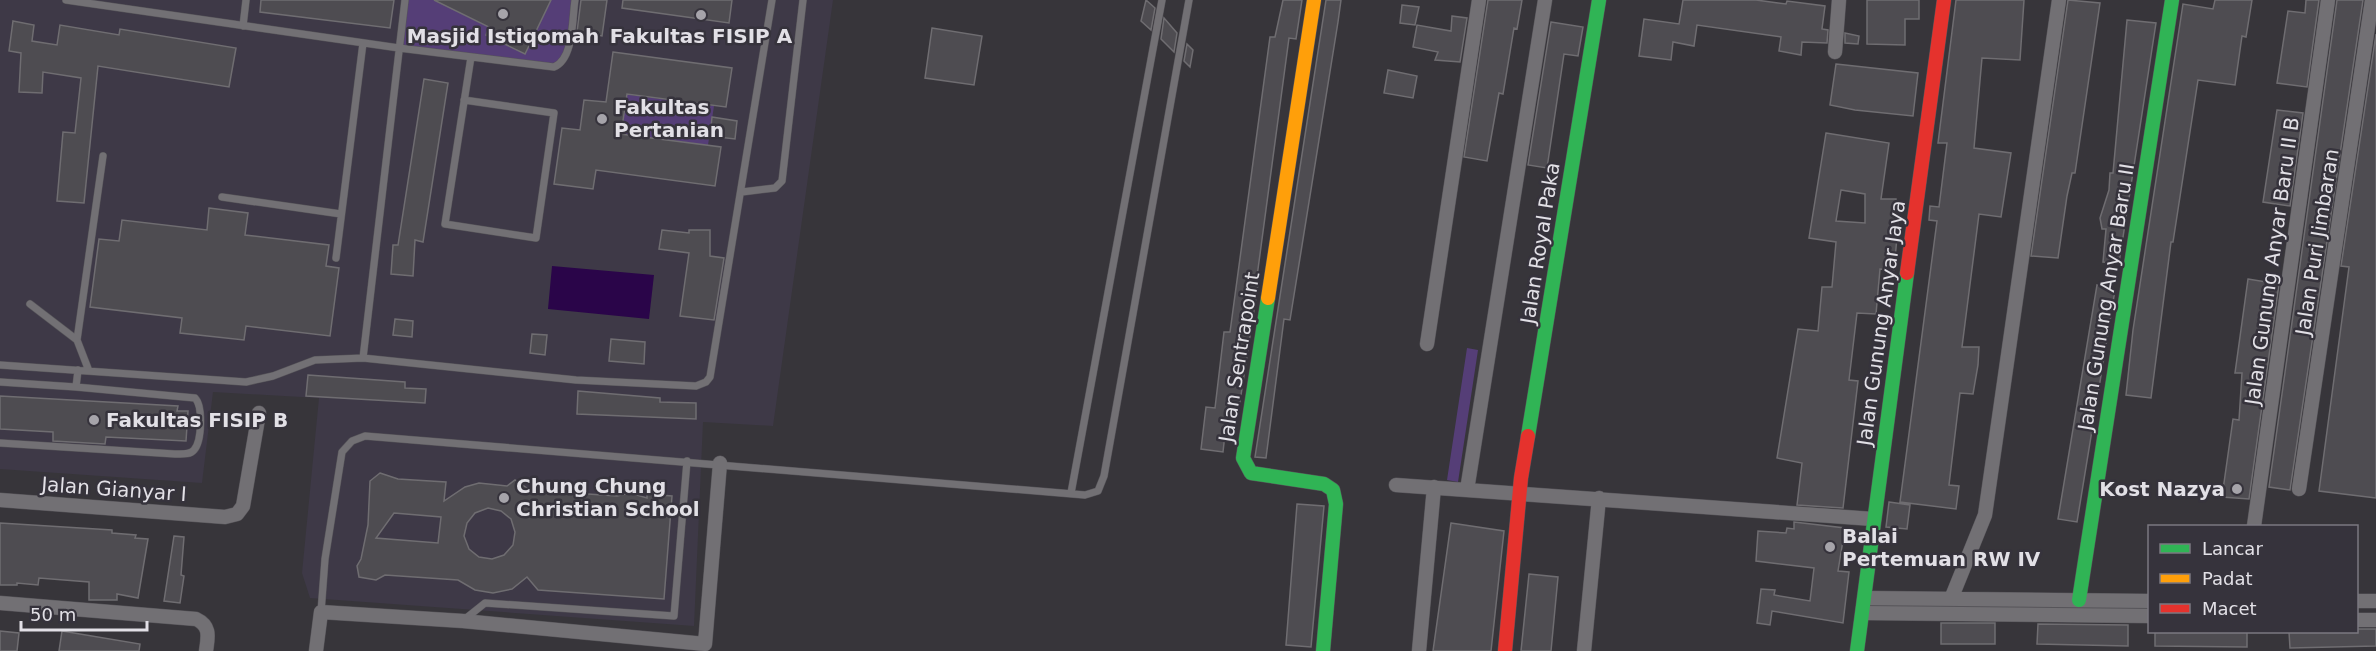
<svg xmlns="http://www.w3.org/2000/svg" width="2376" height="651" font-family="'DejaVu Sans',sans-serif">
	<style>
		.built { fill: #3e3947 }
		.green { fill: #553e77 }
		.water { fill: #2a0549 }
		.building { fill: #4e4c51; stroke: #6f6d71; stroke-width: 1.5; fill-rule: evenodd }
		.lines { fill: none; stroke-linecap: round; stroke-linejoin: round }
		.lane-casing { stroke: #565459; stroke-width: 8 }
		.street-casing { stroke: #565459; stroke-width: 15 }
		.fast-casing { stroke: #565459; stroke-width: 15 }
		.slow-casing { stroke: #565459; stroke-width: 15 }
		.jam-casing { stroke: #565459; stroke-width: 15 }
		.lane { stroke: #727074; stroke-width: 7 }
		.street { stroke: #727074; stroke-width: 14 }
		.fast { stroke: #30b455; stroke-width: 14 }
		.slow { stroke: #ff9f0a; stroke-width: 14 }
		.jam { stroke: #e5322d; stroke-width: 14 }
		.poi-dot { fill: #a6a4aa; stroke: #36333c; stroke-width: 2 }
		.labels { text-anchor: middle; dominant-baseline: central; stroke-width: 5; stroke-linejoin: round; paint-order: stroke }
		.poi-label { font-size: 20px; font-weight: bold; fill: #e2e0e6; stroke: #36333c; text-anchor: start }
		.street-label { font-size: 20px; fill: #e2e0e6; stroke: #36333c }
	</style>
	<rect width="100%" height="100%" fill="#37353a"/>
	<path class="built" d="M0,0h833l-60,426 -70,-4 -9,204 -384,-28 -8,-25 17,-175 -106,-6 -11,91 -202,-14z"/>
	<path class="green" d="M405,0h170l-8,54 -10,11 -158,-17z
		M615,93l99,13 -6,39 -97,-13 1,-9 10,2 3,-17z
		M1467,348l11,2 -20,132 -11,-2z"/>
	<path class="water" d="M552,266l102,9 -5,44 -101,-10z"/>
	<path class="building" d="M261,0h133l-4,28 -130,-16z
		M434,0h117l-26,54 -39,-19 3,-8z
		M581,0h26l-5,36 -25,-4z
		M623,0h109l-3,23 -107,-15z
		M1146,0l9,8 -4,22 -10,-9z
		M1283,0h19l-6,39 -7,-1 -33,246h2l-19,124 -11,-1 -5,45 -22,-3 5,-42 9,1 9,-76h6l40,-295h5z
		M1326,0h15l-3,22 -48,298 -6,-1 -18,139 -11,-1z
		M1488,0h34l-5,29 -3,-1 -11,66 -4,-1 -12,68 -23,-4z
		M1683,0h73l30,4 1,-3 38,5 -3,23 6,1 -1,13 -25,-1 -1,13 -22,-4 2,-14 -84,-12 -3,21 -21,-4 -2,18 -32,-4 5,-37 35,5z
		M1867,0h52v19h-14v26l-38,-1z
		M1956,0h68l-4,60 -38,-2 -8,90 37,5 -10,64 -22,-3 -17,133h17l-1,18 -5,29 -13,-1 -11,92 10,1 -3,23 -56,-7 37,-281 -8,-1 1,-14 9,1 8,-64h-9z
		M2068,0l32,3 -25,170h-3l-5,23 -9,62 -27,-2z
		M2215,0h37l-6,37 -4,-1 -7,49 -37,-5 -25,162h-2l-20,156 -25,-3 7,-65 50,-326 30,5z
		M2306,0h13l-12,87 -30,-4 11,-72 17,2z
		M2337,0h26l-73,490 -21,-3z
		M1402,5l17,2 -4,18 -15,-2z
		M1452,16l15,2 -7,44 -25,-2 3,-8 -25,-5 4,-22 34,6z
		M1164,18l13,15 -3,19 -13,-13z
		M2127,20l29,3 -37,240 -16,-1 3,-33h-4l-2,-11 9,-28 1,-17h3z
		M13,21l21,4 -2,16 25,4 3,-20 59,10 1,-6 116,19 -7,39 -131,-21 -14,137 -27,-2 6,-69 12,1 6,-55 -38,-6 -1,21 -23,-1 2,-39 -12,-2z
		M1551,22l32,5 -5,29 -14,-2 -17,114 -19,-3z
		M932,28l50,8 -8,49 -49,-7z
		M1845,33l14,3 -1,8 -13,-1z
		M2376,34v464l-57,-7 30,-224 -8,-1z
		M1187,44l6,6 -3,17 -6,-6z
		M613,52l119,16 -6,39 -99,-13 -6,40 100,13 -6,39 -119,-16 -3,19 -39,-5 8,-56 18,2 4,-30 22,2z
		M1836,64l82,9 -5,43 -58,-6 -25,-5z
		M1388,70l29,6 -4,22 -29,-5z
		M424,79l24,4 -25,159 -8,-2 -2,36 -22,-2 2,-29h5z
		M2277,110l26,3 -13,93 -27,-4z
		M712,117l25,4 -2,18 -25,-3z
		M1826,133l63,10 -8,56h15l2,27 -4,44 -14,-1 -4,45 -19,-1 -8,67 9,1 -15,127 -46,-3 5,-42 -25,-5 21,-129 20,2 4,-44h10l4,-45 -27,-4zM1841,190l24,4v29l-29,-2z
		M209,208l39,5 -3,22 84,10 -3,21 13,2 -9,68 -84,-10 -2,14 -64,-7 2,-15 -92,-11 9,-68 20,2 3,-21 85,10z
		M662,230l27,3v-3h21v26l14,2 -10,62 -34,-4 9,-63 -30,-4z
		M2248,279l31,5 -30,215 -27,-2 11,-78 6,1 3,-47h-7z
		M2097,285l18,5 -38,232 -19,-3z
		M395,319l18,2 -1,16 -19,-2z
		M532,334l15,1 -2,20 -15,-2z
		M611,339l34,3 -1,22 -35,-3z
		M308,375l97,7v6l21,1 -1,14 -119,-7z
		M578,391l82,7v4l36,1v16l-119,-5z
		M0,396l178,10 -1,5h11l-2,30 -80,-4 -1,7 -52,-3v-9l-53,-3z
		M380,473l18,6 48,3 -2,19 21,-14 14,-4 28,3 8,-6 15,10 87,6 13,-3 17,5v-4l25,2 -8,103 -126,-9 -11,-13 -15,12 -19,4 -18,-3 -17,-10 -73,-5 -9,5 -17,-3 -2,-11 4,-7 7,-34 2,-44zM488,508l13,3 10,8 4,13 -2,13 -9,10 -12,4 -13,-2 -10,-8 -5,-13 3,-13 8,-10zM394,513l47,4 -3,26 -62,-5z
		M1889,502l21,3 -3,24 -21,-2z
		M1297,504l27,2 -13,141 -25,-2z
		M1794,522l51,6 -7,43 11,1 -6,51 -71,-12 -2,14 -13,-2 4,-34 14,1 -1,5 36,6 4,-33 -58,-7 2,-30 28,2 1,-5 7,1z
		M0,523l112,7v3l24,2 -1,3 13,1 -10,59 -21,-4v6h-28v-18l-50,-4 -1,7 -21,-2v2h-17z
		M1451,523l53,8 -13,120h-58z
		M174,536l10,1 -3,38 3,1 -4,27 -16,-2z
		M1529,574l29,3 -7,74h-30z
		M1941,623h54v21h-54z
		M2038,624l90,1v21l-91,-2z
		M2356,629h20v17l-86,2 -1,-16h67z
		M0,631l19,2 -2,18h-17z
		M62,631l78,13 -1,7h-80z
		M2155,632h92v15l-92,-1z"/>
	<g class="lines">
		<g class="lane-casing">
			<path id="lane" d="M66,0l333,48 155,19c20,-8 18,-48 21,-67
				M243,26l3,-26
				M464,100l90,13 -18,125 -91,-14 26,-167
				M742,192l33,-4 7,-7 21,-181
				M222,197l119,17
				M336,258l27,-215
				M30,304l47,36
				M363,358l42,-358
				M0,365l246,17 27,-6 42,-16 48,-2 213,22 120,6 10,-4 4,-5 62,-377
				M89,371l-12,-31 26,-184
				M0,382l76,5 2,-17
				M0,443l175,11c7,0 15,1 19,-4 8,-9 9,-44 1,-52l-119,-11
				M1071,493l91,-493
				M321,612l4,-53 17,-107 10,-11 13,-5 720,59 13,-4 6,-15 85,-476
				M465,619l20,-16 189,13 13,-155"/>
		</g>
		<g class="street-casing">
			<path id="street" d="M1835,52l4,-52
				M1427,344l52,-344
				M1396,485l477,34
				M2299,489l73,-489
				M1467,490l78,-490
				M0,500l225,17 12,-3 6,-8 16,-93
				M2254,526l74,-526
				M1865,598l285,3
				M1951,599l34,-84 74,-515
				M2356,601h20
				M0,603l196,16c15,7 12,18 10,32
				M1863,613l287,3
				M2356,620h20
				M316,651l5,-39 142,9 242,23 15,-181
				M1419,651l15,-164
				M1584,651l15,-153"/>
		</g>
		<g class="fast-casing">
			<path id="fast" d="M1268,298l-25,160 8,15 73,11 9,6 3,14 -13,147
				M1528,436l71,-436
				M2079,600l93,-600
				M1857,651l50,-378"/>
		</g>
		<g class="slow-casing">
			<path id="slow" d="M1268,298l46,-298"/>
		</g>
		<g class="jam-casing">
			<path id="jam" d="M1907,273l37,-273
				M1505,651l16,-173 7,-42"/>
		</g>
		<use href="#lane" class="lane"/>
		<use href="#street" class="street"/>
		<use href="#fast" class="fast"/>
		<use href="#slow" class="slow"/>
		<use href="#jam" class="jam"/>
	</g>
	<g class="poi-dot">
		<circle cx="503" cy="14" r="6"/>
		<circle cx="701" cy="15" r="6"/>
		<circle cx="602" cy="119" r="6"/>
		<circle cx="94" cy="420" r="6"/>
		<circle cx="2237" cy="489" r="6"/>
		<circle cx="504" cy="498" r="6"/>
		<circle cx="1830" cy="547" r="6"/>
	</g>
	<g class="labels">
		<g class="poi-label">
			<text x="503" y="36" text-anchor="middle">Masjid Istiqomah</text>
			<text x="701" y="36" text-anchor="middle">Fakultas FISIP A</text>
			<text x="614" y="107">Fakultas<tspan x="614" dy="23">Pertanian</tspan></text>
			<text x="106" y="420">Fakultas FISIP B</text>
			<text x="516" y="486">Chung Chung<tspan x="516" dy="23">Christian School</tspan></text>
			<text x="2225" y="489" text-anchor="end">Kost Nazya</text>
			<text x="1842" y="536">Balai<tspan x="1842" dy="23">Pertemuan RW IV</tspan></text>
		</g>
		<g class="street-label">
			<text transform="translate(2317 242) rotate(-81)">Jalan Puri Jimbaran</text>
			<text transform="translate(1540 243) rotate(-81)">Jalan Royal Paka</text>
			<text transform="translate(2272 261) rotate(-82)">Jalan Gunung Anyar Baru II B</text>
			<text transform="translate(2106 297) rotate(-81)">Jalan Gunung Anyar Baru II</text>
			<text transform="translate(1881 323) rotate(-82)">Jalan Gunung Anyar Jaya</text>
			<text transform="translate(1239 357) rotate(-81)">Jalan Sentrapoint</text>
			<text transform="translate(114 489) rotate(4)">Jalan Gianyar I</text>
		</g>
	</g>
	<rect x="2148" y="525" width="210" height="108" fill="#36333c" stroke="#7b7880" stroke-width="1.5"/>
	<rect x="2160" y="544" width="30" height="9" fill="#30b455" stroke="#7b7880" stroke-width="1.5"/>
	<text x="2202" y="555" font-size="18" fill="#e2e0e6">Lancar</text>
	<rect x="2160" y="574" width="30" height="9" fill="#ff9f0a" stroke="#7b7880" stroke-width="1.5"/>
	<text x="2202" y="585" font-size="18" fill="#e2e0e6">Padat</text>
	<rect x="2160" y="604" width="30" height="9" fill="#e5322d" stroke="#7b7880" stroke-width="1.5"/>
	<text x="2202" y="615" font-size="18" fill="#e2e0e6">Macet</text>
	<path d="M21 621v9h126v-9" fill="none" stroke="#e2e0e6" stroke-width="3"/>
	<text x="30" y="621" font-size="18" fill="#e2e0e6" stroke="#36333c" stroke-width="4.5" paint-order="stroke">50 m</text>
</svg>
